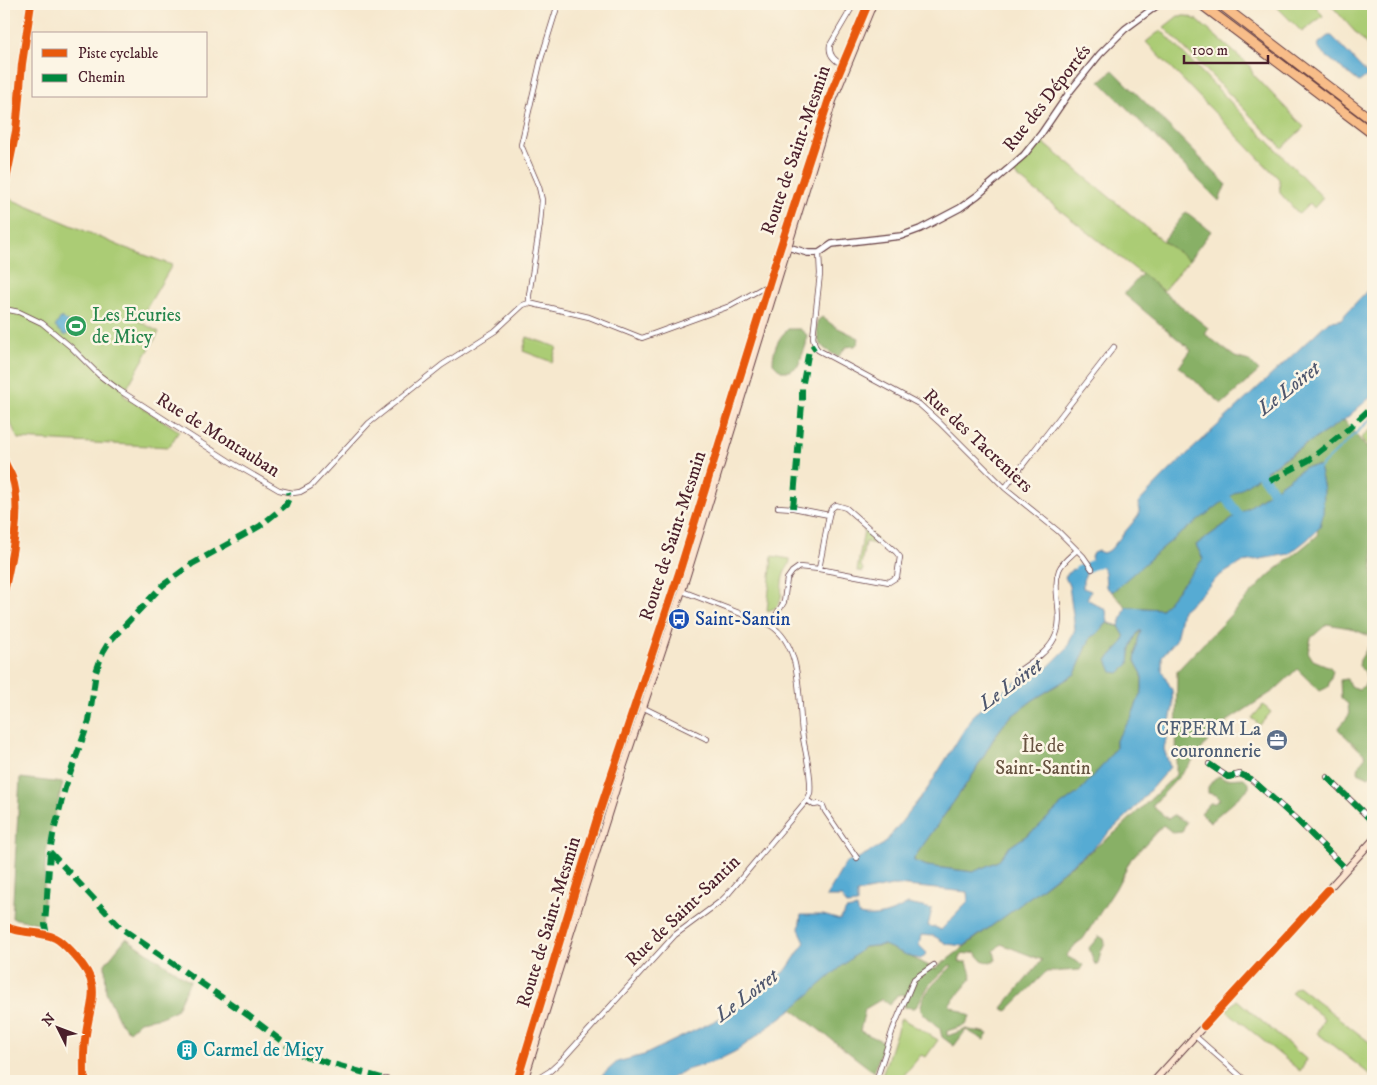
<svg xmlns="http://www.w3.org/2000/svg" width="1377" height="1085" font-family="'IM FELL DW Pica',serif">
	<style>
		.green { fill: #abcc74; stroke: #7a7650 }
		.forest { fill: #88b066; stroke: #696848 }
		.water { fill: #57abd3; stroke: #50657f; fill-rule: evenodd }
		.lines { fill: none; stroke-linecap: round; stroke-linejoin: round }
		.stream { stroke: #57abd3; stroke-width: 2 }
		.river { stroke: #57abd3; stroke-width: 10 }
		.minor-casing { stroke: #643d43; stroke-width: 6 }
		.tertiary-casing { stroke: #643d43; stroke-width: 8 }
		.secondary-casing { stroke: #643d43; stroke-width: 8 }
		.motorway-casing { stroke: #643d43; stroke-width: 11 }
		.minor { stroke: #fff; stroke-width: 4.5 }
		.tertiary { stroke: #fff; stroke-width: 5.5 }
		.secondary { stroke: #fce5d0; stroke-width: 6 }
		.motorway { stroke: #f8bd89; stroke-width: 9 }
		.quiet { stroke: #00873e; stroke-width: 6; stroke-dasharray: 12 6; stroke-linecap: butt }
		.cycleway-casing { stroke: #fcf5e5; stroke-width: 11 }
		.cycleway { stroke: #e8590c; stroke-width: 8 }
		.labels { text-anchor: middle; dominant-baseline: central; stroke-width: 5; stroke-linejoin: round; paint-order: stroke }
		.street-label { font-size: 19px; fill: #4a1f2b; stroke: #fcf5e5 }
		.leisure-label { font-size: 19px; fill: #27864d; stroke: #fcf5e5; text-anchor: start }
		.transit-label { font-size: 19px; fill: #164399; stroke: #fcf5e5; text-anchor: start }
		.service-label { font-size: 19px; fill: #4e5e75; stroke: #fcf5e5; text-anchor: end }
		.park-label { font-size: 19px; fill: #675341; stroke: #fcf5e5 }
		.culture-label { font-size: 19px; fill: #0d838f; stroke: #fcf5e5; text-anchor: start }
		.water-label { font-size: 20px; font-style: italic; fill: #4f576e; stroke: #fcf5e5 }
	</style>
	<rect width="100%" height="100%" fill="#fcf5e5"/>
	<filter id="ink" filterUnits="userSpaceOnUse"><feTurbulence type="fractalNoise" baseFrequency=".02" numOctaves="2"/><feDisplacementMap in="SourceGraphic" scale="10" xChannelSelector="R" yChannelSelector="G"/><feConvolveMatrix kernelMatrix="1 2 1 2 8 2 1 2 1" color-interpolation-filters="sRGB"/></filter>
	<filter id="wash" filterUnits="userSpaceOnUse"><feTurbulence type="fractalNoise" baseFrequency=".0096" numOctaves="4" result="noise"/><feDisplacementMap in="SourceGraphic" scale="20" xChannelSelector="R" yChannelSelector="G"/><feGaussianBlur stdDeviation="1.12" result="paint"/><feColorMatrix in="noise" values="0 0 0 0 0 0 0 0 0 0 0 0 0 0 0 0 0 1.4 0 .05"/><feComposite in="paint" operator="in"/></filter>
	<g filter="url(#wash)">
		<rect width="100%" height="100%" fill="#f6e8ce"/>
		<path class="green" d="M1274,4h40l9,12 -21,16z
			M1330,4h43v48z
			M1178,16h9l10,4 52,45 4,9 51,53 -22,21 -118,-121z
			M1161,30l162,168 -9,10 -4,-5 -11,11 -19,-21 -1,-14 -133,-137z
			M1040,140l123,101 26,19 -26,31 -153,-120z
			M8,198l112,48 52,19 -33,56 20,11 -36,63 56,36 -10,16 -151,-8 -14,-30v-196z
			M527,337l30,10 -5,15 -29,-11z
			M1373,427v27l-12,-16z
			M864,530l13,10 -1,4 -11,-2 -4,24 2,3v3l-6,-1z
			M772,556l18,3c0,7 -4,9 -6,15 -6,16 4,32 -17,37z
			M1263,705l8,7 -11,13 -8,-7z
			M1298,986l75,59v32l-56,-44 7,-15 -33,-26z
			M1237,1000l69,59 -2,6 -4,6 -74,-61z
			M901,1018l37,22 -12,17 -5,-2 -22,26h-12l-6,-2z"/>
		<path class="forest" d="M1113,70l113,114 -7,17 -119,-120z
			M1186,212l25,19 -22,29 -26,-19z
			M1142,274l66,54 -3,6 30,23 14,4 10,10 -37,33 -43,-37 12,-17 -67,-56z
			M822,317l12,9 25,12 -1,5 -3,3 -9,1 -8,10c-21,-13 -20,-11 -21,-36z
			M788,329h12l7,6 -1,10 -8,21 -8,5h-9l-8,-8c0,-14 5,-25 15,-34z
			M1344,420l29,36v179h-6l-17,-7 -23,-4 -16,14 -3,14 5,8 17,7 3,4 -5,16 -8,4 -23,-22 -22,21 -55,36 -35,44 -33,36 16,13 6,-4 12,7 -4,10 -9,1 -10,-8 -32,34 -15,29 -33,51 -7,5 -10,12 17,9 -3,5 -34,2 -39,39 -5,-3 40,-48 -41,-16 -7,7 2,9 -6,3 -8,-3 -7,-8 -14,3 -2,7h8l5,16 -23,27 21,11 -4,9 -19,6v5l20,-7c7,3 14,1 21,5l-4,6 -18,-10 -12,16 -12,-9 -2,-8 -19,-18c-2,-18 20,-33 31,-45l-2,-1 -21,20 -13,22 -3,1 -9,-1v-13l-7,1 -7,10 -8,-6 -17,10 -5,22 24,11 -10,30 -82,-63 72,-62 23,-2 48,24 182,-138 59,-56 1,-104 91,-95 49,-40 7,-47 -5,-23 -14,1 -109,78 7,14 -41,50 -36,-2 -14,-15c18,-16 36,-33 55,-48 56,-45 116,-85 177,-124z
			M1107,623l12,3 6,11 -3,7 -15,16 22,4c1,-13 2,-22 10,-33h2l-3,8 -3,22 7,13v16l-11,28 -15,22v7l-12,17 -25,28 -19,14 -24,23 -28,19 -10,13 -24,11 -47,-6 -13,-5v-3l60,-85 21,-37 13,-17 25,-19 42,-26 16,-37 6,-3z
			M1373,639v87l-3,5 3,4v37l-4,5 -11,-5 1,-7 7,-9 -28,-27 11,-14 -1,-11 -7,-6 -1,-18 7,-1 3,7 9,3 5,-3 3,-5 -2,-9 -6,-6 1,-6z
			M1219,776l6,3 19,-1 5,5v5l-39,34 -9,-9 9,-10h5l5,-4 -4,-4 -8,-2v-6l6,-8z
			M20,778l43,5 -17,67 -4,74 -30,-6z
			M1099,936l5,3 1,4 -4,8 -3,13 -3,1 -6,-17z
			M126,938l64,43 -14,29 -15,7 -21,4 -11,10 -9,-9 -14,-30 -1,-28z"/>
		<path class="water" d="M1328,36h4l36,39 -9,7 -38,-30 -3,-5 1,-4z
			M1373,284v111l-29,25 -58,37 -62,44 -58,44 -54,47 -6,-5 -1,-15 -4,-7 -6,1 -4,-9 2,-4 5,-2 5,2 7,-3 29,-35v-13l29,-30 161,-151 11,-1z
			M61,317l11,8v3l-6,8 -11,-9z
			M1319,466l5,23 -1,26 -3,11 -12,13 -19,15 -46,8 -24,14 -20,20 -17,14 -6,30 -14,16v15l10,19 1,17 -9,42 6,18 -40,46 -37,35 -85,66 -44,32 -17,-2 -13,-8 -13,-1 -2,10 8,8 -6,6 -10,-2 -27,-12 -20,2 -68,59 -58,44 -22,11 -30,9 -20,11h-70l21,-19 27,-7 93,-45 50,-41 18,-27 -6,-13 2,-14h22l17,5 6,-10 11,-2 2,7c18,4 33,-2 49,-11l24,5 -4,17 7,1 6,3 27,-28 -1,-10 -70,-7 -40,8v11l-11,1 -4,-8h-16l20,-35 7,-1 31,-17 44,-56 46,-74 38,-30 35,-16 20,-20 8,-19 -6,-43 -4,-9 7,-8 7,2 3,-4 6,2 -5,11v8l8,3 -4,8 19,11 2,13 11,3 7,-19 36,2 41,-50 -7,-14 109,-78zM1107,623l12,3 6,11 -3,7 -15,16 5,12 7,1 10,-9c1,-13 2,-22 10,-33h2l-3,8 -3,22 7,13v16l-11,28 -15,22v7l-12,17 -25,28 -19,14 -24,23 -28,19 -10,13 -25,11 -46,-6 -13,-5v-3l60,-85 21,-37 13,-17 25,-19 42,-26 16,-37 6,-3z"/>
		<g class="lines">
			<path class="stream" d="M1319,468l54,-51"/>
			<path class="river" d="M1255,465l22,32 -3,3
				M1219,489l27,36
				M1079,576v-5l28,-13"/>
		</g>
	</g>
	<g filter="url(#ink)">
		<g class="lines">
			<g class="minor-casing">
				<path id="minor" d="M847,66c-10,-3 -19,-10 -17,-21l24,-41
					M4,190l12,-59 6,-67 9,-60
					M819,253l1,21 -7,63 2,9 3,4 101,54 20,18 66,66 53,43 25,25 9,13
					M529,303v-8l11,-71 2,-24 -3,-13 -18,-42 20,-86 17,-55
					M529,303l60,14 53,21 88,-32 40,-22 5,1
					M4,309l15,3 23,11 29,24 28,28 20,15 110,71 50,29 14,3 7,-1 11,-6 58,-63 73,-58 53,-34 28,-26 6,-2
					M4,460c2,6 6,12 8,17 11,31 -1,84 -8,115
					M1005,488l109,-141
					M778,507l15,1 36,7
					M770,625l14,-23 3,-23 5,-7 7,-5 20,2 70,13 8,-5 3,-20 -4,-5 -50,-44 -10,-3 -5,4 -2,6 -10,54
					M1017,672c13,-9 30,-19 37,-33 12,-22 -3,-47 5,-69 3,-8 12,-14 18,-20
					M642,707l65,32
					M1209,764l19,13 12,-3 11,5 45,40 50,50
					M1327,777l46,45
					M807,800l7,5 5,-1 4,2 2,5 32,47
					M4,925c15,10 36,5 51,13 8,4 14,12 20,18 28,30 16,42 11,78 -3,13 -2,28 -2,42l2,5
					M1195,1036l51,45
					M385,1079l8,2
					M534,1081l16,-10 10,-9 115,-127 46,-34 7,-7 79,-94 3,-6c2,-20 -5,-42 -8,-62 -4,-33 1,-87 -32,-107l-88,-34
					M876,1081l17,-52 21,-50 20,-14"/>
			</g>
			<g class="tertiary-casing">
				<path id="tertiary" d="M788,247l20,6h11l13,-9 69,-8 19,-7 40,-21 18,-13 46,-40 17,-21 30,-44 29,-36 25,-25 34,-25"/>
			</g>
			<g class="secondary-casing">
				<path id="secondary" d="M524,1081l93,-295 65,-195 151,-490 40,-97
					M1154,1081l219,-241"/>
			</g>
			<g class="motorway-casing">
				<path id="motorway" d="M1201,4l172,130
					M1220,4l153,117"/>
			</g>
			<use href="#minor" class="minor"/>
			<use href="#tertiary" class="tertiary"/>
			<use href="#secondary" class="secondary"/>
			<use href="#motorway" class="motorway"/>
			<path class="quiet" d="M1270,481l39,-21 38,-30 26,-24
				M793,508l9,-104v-16l7,-38 6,-4
				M1209,764l19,13 12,-3 11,5 45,40 50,50
				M1327,777l46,45
				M50,852l71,76 128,88 49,38 87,25
				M47,935l-2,-10 5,-73 3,-17 12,-47 24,-67 7,-49 7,-20 6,-10 54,-57 29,-21 68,-38 26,-21 3,-7 -1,-6"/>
			<g class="cycleway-casing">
				<path id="cycleway" d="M4,190l12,-59 6,-67 9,-60
					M4,460c2,6 6,12 8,17 11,31 -1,84 -8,115
					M4,925c15,10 36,5 51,13 8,4 14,12 20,18 28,30 16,42 11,78 -3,13 -2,28 -2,42l2,5
					M1204,1026l124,-136
					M517,1081l80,-262 82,-246 96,-309 57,-174 36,-86"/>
			</g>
			<use href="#cycleway" class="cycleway"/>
		</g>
	</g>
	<defs>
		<g id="stadium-disc" transform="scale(1.125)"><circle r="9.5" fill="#2e9e5b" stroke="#fcf5e5"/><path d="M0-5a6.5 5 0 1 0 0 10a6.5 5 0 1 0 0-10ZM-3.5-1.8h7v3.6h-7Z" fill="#fff"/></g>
		<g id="bus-disc" transform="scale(1.125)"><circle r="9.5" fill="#1a4fb4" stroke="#fcf5e5"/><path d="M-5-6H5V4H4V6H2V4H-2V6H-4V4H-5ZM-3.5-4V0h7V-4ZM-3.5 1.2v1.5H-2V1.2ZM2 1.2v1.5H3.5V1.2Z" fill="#fff"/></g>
		<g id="office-disc" transform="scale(1.125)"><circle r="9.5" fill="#5c6f8a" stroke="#fcf5e5"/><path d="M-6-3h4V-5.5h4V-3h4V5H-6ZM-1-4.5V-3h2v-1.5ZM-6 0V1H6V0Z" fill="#fff"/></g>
		<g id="building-disc" transform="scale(1.125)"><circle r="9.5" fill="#0f9aa8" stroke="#fcf5e5"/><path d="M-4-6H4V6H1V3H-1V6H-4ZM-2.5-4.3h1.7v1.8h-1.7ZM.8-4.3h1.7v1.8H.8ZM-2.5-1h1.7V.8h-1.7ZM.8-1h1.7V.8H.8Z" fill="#fff"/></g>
	</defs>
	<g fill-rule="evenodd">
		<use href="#stadium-disc" x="76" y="326"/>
		<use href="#bus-disc" x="679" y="619"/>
		<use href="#office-disc" x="1277" y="740"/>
		<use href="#building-disc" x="187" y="1050"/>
	</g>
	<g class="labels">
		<g class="street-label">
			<text transform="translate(1047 98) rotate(-52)">Rue des Déportés</text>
			<text transform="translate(796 150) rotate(-71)">Route de Saint-Mesmin</text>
			<text transform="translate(218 435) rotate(32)">Rue de Montauban</text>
			<text transform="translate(978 441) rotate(43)">Rue des Tacreniers</text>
			<text transform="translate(673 536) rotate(-72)">Route de Saint-Mesmin</text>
			<text transform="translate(683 911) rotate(-44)">Rue de Saint-Santin</text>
			<text transform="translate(549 922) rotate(-73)">Route de Saint-Mesmin</text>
		</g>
		<g class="leisure-label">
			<text x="92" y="315">Les Ecuries<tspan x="92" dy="22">de Micy</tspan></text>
		</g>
		<g class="transit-label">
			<text x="695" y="619">Saint-Santin</text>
		</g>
		<g class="service-label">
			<text x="1261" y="729">CFPERM La<tspan x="1261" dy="22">couronnerie</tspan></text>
		</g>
		<g class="park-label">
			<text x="1043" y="746">Île de<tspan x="1043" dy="22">Saint-Santin</tspan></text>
		</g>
		<g class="culture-label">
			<text x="203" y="1050">Carmel de Micy</text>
		</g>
		<g class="water-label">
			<text transform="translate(1289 389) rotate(-38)">Le Loiret</text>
			<text transform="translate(1011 685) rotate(-36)">Le Loiret</text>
			<text transform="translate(747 996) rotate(-37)">Le Loiret</text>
		</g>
	</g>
	<rect width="1377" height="1085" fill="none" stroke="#fcf5e5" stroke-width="20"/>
	<rect x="32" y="32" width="175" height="65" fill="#fcf5e5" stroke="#b59f9b"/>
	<rect x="42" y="49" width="25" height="8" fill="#e8590c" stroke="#b59f9b"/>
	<text x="78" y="58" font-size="15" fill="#4a1f2b">Piste cyclable</text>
	<rect x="42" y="74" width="25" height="8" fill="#00873e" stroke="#b59f9b"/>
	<text x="78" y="82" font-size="15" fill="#4a1f2b">Chemin</text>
	<g transform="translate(58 1028) rotate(312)" stroke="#fcf5e5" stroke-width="4" paint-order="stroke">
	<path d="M0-4L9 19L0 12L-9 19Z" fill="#4a1f2b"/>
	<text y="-8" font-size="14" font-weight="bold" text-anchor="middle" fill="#4a1f2b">N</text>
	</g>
	<path d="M1184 55v8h84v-8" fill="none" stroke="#4a1f2b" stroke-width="2.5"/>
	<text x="1192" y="55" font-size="15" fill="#4a1f2b" stroke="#fcf5e5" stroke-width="4" paint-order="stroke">100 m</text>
</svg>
